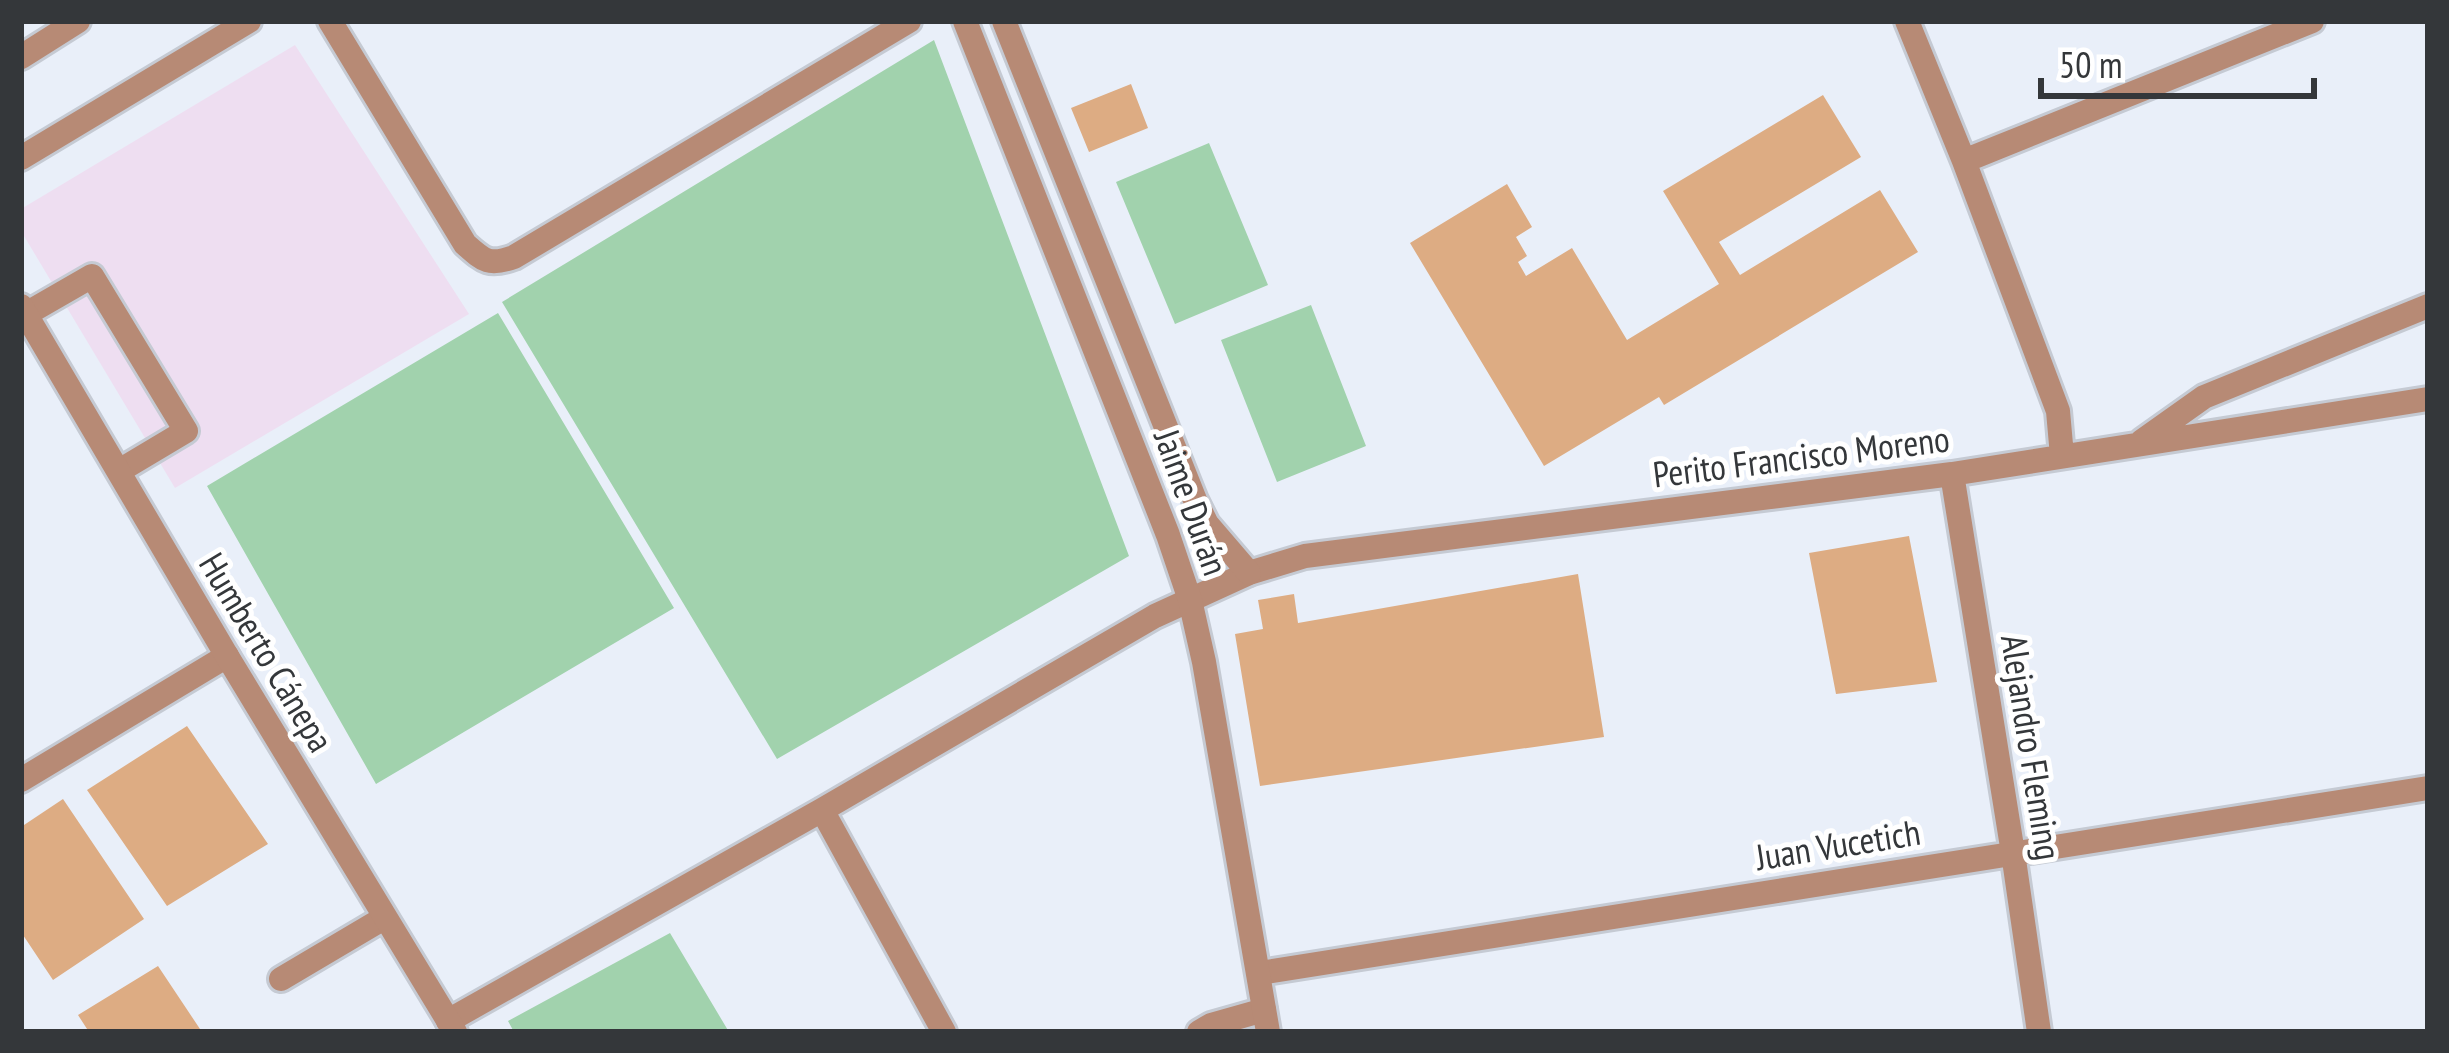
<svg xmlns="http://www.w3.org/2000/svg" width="2449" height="1053" font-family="'PT Sans Narrow',sans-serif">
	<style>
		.medical { fill: #eedef1 }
		.green { fill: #a1d2ad }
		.building { fill: #ddac83 }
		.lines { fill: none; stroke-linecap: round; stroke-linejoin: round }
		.minor-casing { stroke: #c5cad3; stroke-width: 30 }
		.tertiary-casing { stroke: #c5cad3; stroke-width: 30 }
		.minor { stroke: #b78a75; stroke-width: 24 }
		.tertiary { stroke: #b78a75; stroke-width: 24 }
		.labels { text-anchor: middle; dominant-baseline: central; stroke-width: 10; stroke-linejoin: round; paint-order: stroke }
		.street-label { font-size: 36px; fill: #34373a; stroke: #fff }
	</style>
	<rect width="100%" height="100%" fill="#e9eff9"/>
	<path class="medical" d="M295,45l174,269 -294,174 -154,-257v-22z"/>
	<path class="green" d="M934,40l195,516 -352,203 -275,-457z
		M1209,143l59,142 -93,39 -59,-142z
		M1311,305l55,141 -89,36 -56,-142z
		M498,313l176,295 -298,176 -169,-298z
		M670,933l59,99h-215l-6,-11z"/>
	<path class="building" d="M1131,84l17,44 -59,24 -18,-44z
		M1823,95l38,62 -142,85 21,33 140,-85 38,62 -254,153 -5,-8 -115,69 -134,-223 97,-59 25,43 -16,10 11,19 -9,6 8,14 46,-28 55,92 92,-56 -56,-93z
		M1909,536l28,146 -101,12 -27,-141z
		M1578,574l26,163 -344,49 -25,-152 28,-5 -5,-29 36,-6 4,29z
		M187,726l81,118 -101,62 -80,-116z
		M63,799l81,120 -91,61 -32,-48v-105z
		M158,966l44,66h-113l-11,-17z"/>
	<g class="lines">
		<g class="minor-casing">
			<path id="minor" d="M330,21l135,223c19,17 24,22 49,13l395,-236
				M1907,21l57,140 94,250 4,45
				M21,57l57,-36
				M21,158l228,-137
				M1964,161l348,-140
				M26,314l66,-38 94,155 -67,40
				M2142,441l62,-44 224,-91
				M1952,474l61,379 26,179
				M21,780l206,-124
				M822,810l122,222
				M1260,973l1168,-185
				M281,979l103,-61
				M448,1021l374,-211 333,-194 94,-43 56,-17 647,-82 476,-75
				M1199,1032l12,-7 53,-15"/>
		</g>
		<g class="tertiary-casing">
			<path id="tertiary" d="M965,21l203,514 22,65 14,62 64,370
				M1004,21l191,479 12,24 42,49
				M21,306l206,350 228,376"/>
		</g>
		<use href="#minor" class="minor"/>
		<use href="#tertiary" class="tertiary"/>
	</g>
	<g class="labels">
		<g class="street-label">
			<text transform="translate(1801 456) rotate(-7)">Perito Francisco Moreno</text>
			<text transform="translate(1192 502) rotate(70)">Jaime Durán</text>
			<text transform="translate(267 652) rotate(59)">Humberto Cánepa</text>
			<text transform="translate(2032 747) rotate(81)">Alejandro Fleming</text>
			<text transform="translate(1838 844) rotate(-9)">Juan Vucetich</text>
		</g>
	</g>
	<rect width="2449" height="1053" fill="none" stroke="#34373a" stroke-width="48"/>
	<path d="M2041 78v18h273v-18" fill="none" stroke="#34373a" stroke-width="6"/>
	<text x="2059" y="78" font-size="36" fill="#34373a" stroke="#ffffff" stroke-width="9" paint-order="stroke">50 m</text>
</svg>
